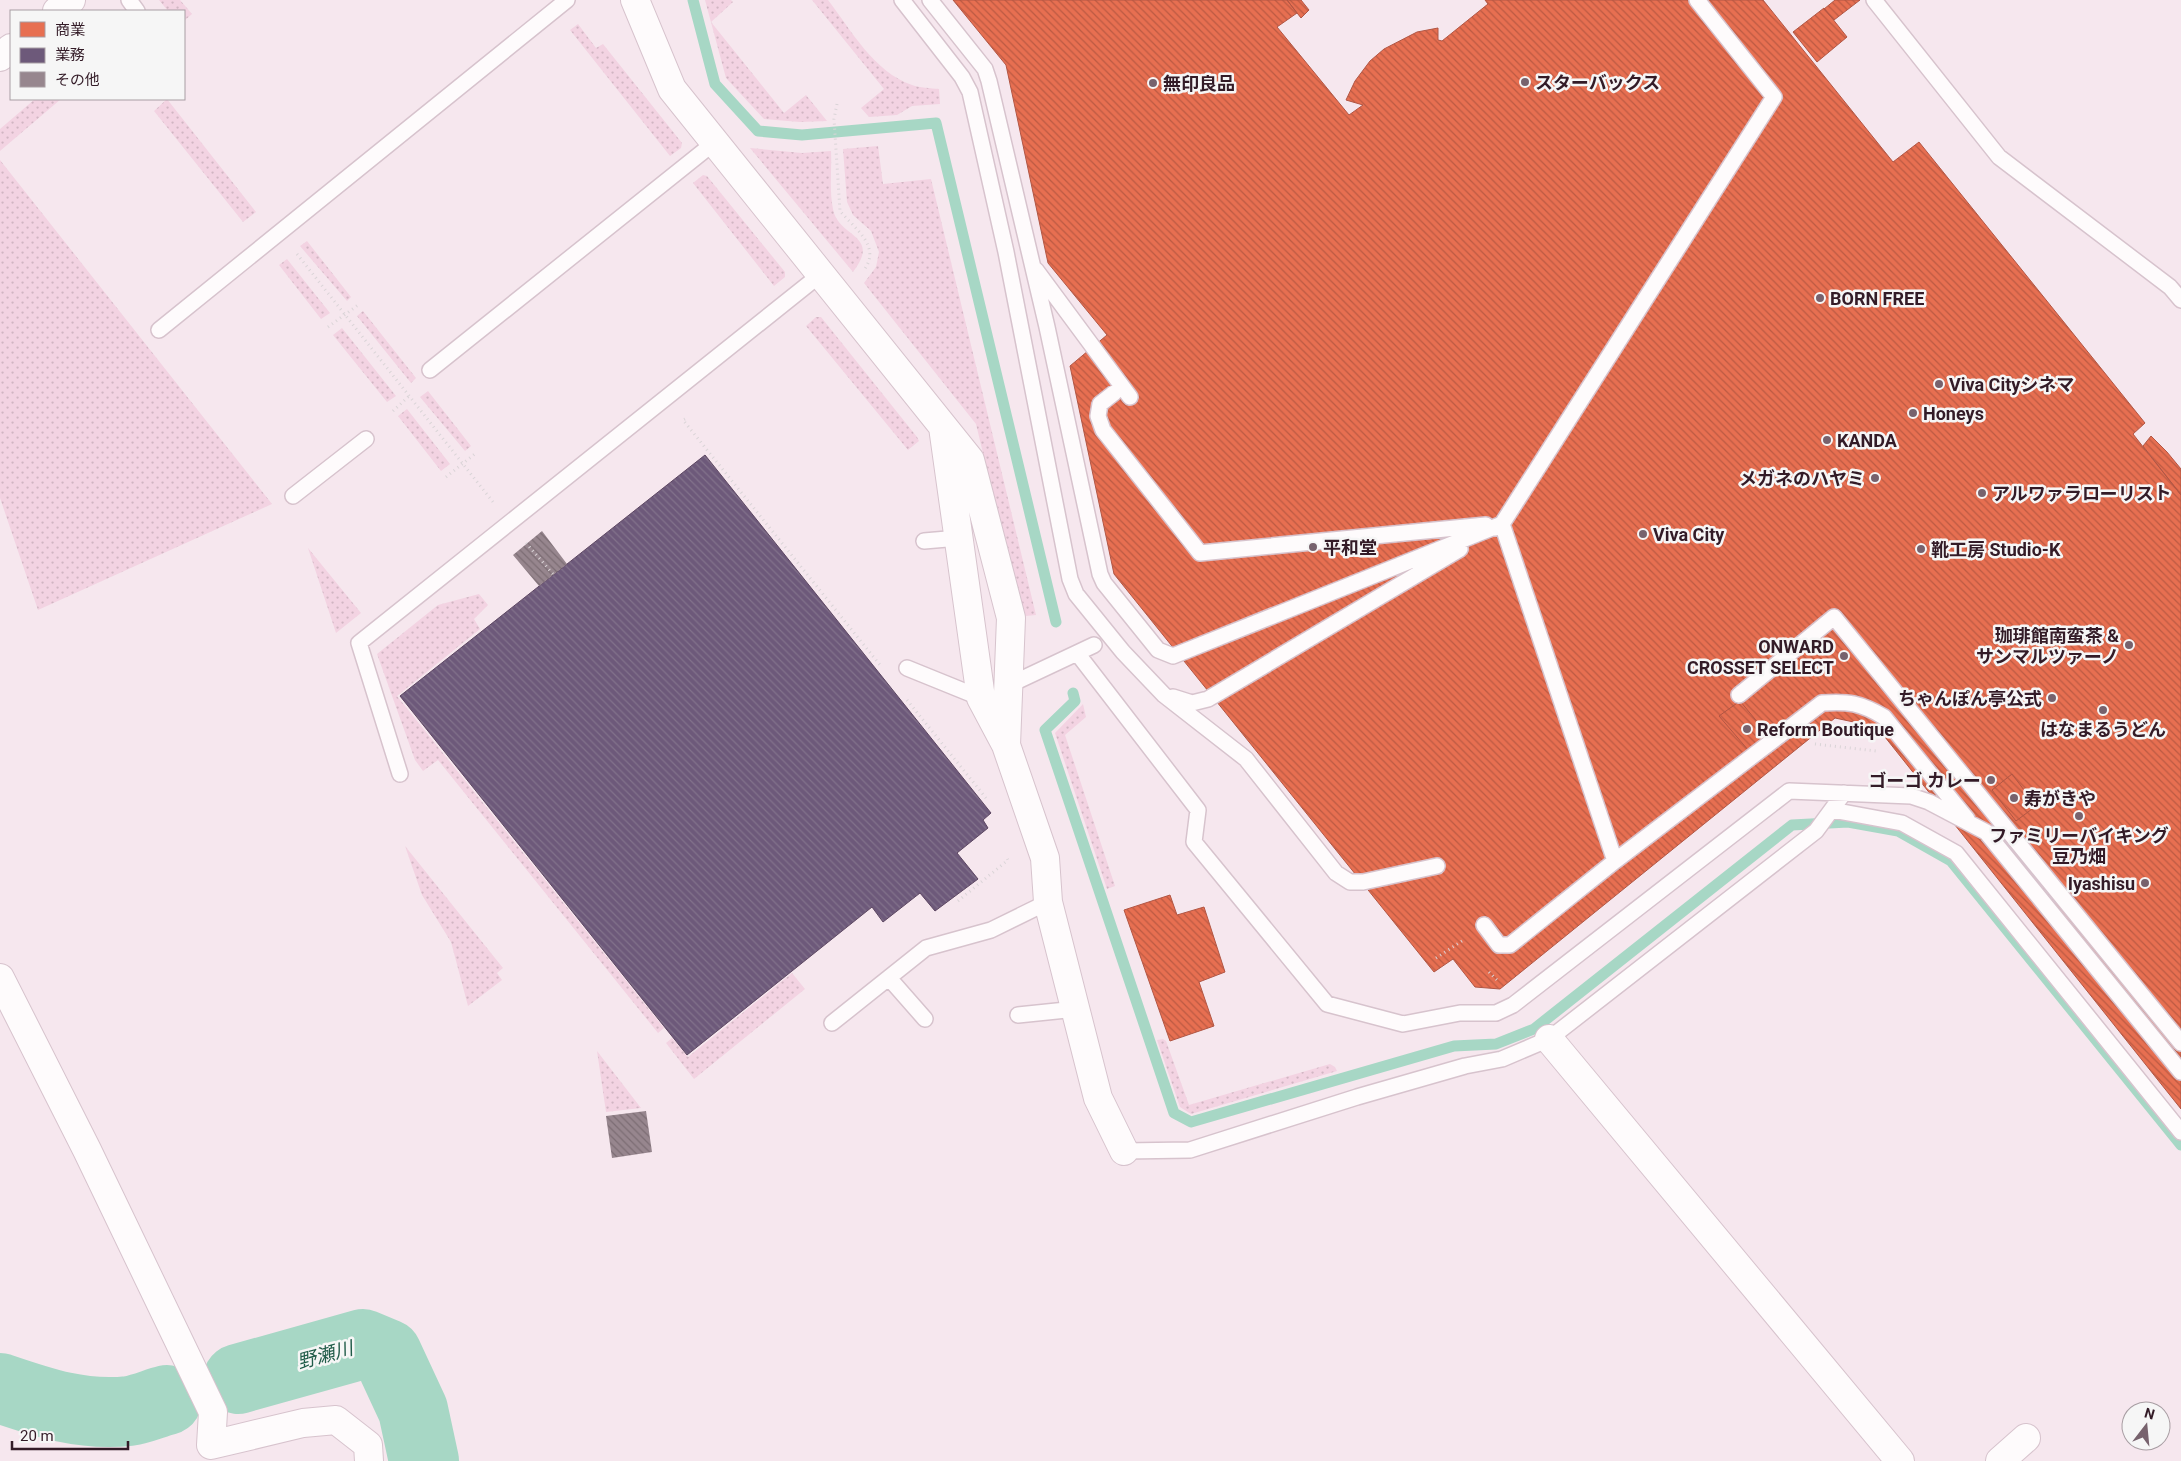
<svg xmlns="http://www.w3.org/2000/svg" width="2181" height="1461" font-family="Roboto,'Noto Sans JP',sans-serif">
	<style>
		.grass { fill: url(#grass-dots) }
		.shops { fill: url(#shops-back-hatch); stroke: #b15644 }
		.offices { fill: url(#offices-back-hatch); stroke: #5c4661 }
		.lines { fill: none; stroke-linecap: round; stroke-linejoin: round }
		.stream { stroke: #a7d7c5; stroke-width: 11 }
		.river { stroke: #a7d7c5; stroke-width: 70 }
		.building { fill: url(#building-back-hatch) }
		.service-casing { stroke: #d7c3cd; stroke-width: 18 }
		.minor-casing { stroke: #d7c3cd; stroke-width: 30 }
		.tertiary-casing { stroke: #d7c3cd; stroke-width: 30 }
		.path { stroke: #dad4d7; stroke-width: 3; stroke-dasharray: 1 4; stroke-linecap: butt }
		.service { stroke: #fefbfc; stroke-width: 15 }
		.minor { stroke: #fefbfc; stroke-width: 28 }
		.tertiary { stroke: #fefbfc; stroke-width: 28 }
		.poi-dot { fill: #77626d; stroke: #f6f6f6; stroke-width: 2 }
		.labels { text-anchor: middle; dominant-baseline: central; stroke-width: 5; stroke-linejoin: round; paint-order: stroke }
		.poi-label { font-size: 18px; font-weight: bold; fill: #331b27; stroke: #f6f6f6; text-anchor: start }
		.water-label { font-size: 19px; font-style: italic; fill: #215c49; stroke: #f6f6f6 }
	</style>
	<defs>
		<pattern id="grass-dots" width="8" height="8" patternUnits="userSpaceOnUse" patternTransform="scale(1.25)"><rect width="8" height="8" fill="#f3d3e2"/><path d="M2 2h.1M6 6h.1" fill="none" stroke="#d1b5c2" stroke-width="1.8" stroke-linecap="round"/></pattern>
		<pattern id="shops-back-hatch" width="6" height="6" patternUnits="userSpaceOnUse" patternTransform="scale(1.25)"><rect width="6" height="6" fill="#e76f51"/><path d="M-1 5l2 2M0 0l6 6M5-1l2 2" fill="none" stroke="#bc5a43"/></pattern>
		<pattern id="offices-back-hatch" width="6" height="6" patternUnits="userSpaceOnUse" patternTransform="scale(1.25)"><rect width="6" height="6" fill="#6d597a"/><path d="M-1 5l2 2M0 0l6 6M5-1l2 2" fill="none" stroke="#82728b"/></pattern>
		<pattern id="building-back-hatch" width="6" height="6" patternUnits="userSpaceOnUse" patternTransform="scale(1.25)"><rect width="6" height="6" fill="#97868e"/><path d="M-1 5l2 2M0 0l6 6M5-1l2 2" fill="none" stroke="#7c6d74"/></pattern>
	</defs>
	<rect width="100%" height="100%" fill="#f6e7ee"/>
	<path class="grass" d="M159,0h21l12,14 -8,7v-10h-16z
		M705,0h26l2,2 -22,20 73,91 22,-18 21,26 -27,1 -36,-3 -38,-41z
		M812,0h16c23,30 46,72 84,85 8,3 18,3 27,4l1,15 -28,2 -15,9 -28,2 -8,-9 23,-19z
		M578,24l18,24 7,-4 79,99 -1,5 -11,8 -100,-126z
		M35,99h26l-61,52v-22z
		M167,99l89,113 -13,10 -89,-111z
		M878,146l5,38 48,-5 105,436 -10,1 -5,-5 -45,-187 -112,-141 12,-16 3,-15 -8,-21 -18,-16 -6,-13 -4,-53z
		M750,148l52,5 29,-2c1,18 -2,39 2,58 5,29 49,25 20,63z
		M0,160l272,344 -234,106 -38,-112z
		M703,175l4,1 78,96v5l-11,9 -81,-103z
		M307,241l44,56 -4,4 -47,-55z
		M287,259l43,54 -9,6 -42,-54z
		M363,311l53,67 -5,5 -54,-67z
		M816,317h5l96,120 2,4 -11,9 -102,-124z
		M342,328l54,68 -9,6 -54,-67z
		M428,391l43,55 -6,5 -45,-54z
		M407,409l43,55 -9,7 -43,-55z
		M308,548l53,65 -25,20z
		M479,594l9,11 -14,14 6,10 -83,67 267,332 -6,5 -220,-273 -15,11 -8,-11 -38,-106 61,-49z
		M1083,704l3,13 -21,18 50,151 -8,3 -52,-156z
		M405,846l98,122 -6,5 5,7 -34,26 -17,-64 -29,-47z
		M792,973l13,16 -111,90 -28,-36 6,-5 16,19z
		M1163,1039l3,2 23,64 141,-41 5,3 2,4 -146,43 -11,-7 -23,-67z
		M597,1051l44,57 -35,4z"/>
	<path class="shops" d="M953,0h334l10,13 -20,14 72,88 14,-10 -17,-5 9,-19 15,-20 14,-12 33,-17 21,-4v12l4,1 46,-37 -3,-4h278l130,162 26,-20 226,281 -12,11 48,61v614l-304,-382 -42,-9 -335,271 -25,-2 -22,-28 -19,13 -320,-398 -44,-208 37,-31 -59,-72 -42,-198z
		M1287,0h14l8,10 -8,8z
		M1835,0h25l-26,20 -10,-11z
		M1824,8l23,29 -30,25 -24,-30z
		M2151,436l16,16 14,17v26l-38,-49z
		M1740,701l34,41 -19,16 -36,-42z
		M2012,774l24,32 -20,15 -24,-31z
		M1170,895l7,20 27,-8 21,65 -26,10 15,44 -44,15 -46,-131z"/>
	<path class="offices" d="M705,455l286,358 -8,7 5,8 -31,25 21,26 -43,32 -15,-18 -37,29 -11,-15 -185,148 -287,-359z"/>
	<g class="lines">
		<path class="stream" d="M693,0l22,84 43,47 44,4 134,-12 120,499
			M1073,693l2,8 -30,29 129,383 17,9 263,-76 42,-2 38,-15 258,-204 56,-3 50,9 53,30 230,284"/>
		<path class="river" d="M238,1379l125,-35 24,10 26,56 11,51
			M0,1388c44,15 82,28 129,23 13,-2 26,-8 38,-11"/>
	</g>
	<path class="building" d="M542,531l25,33 -28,22 -26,-31z
		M646,1111l6,41 -40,6 -6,-42z"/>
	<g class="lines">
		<g class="service-casing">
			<path id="service" d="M129,0l8,11
				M902,0l60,77 8,15 36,160 64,327 6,15 47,58 41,43 82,64 90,114 14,9h13l74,-16
				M930,0l55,69 4,12 58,246 53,247 4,9 54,67 15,6 329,-132
				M1874,0l125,157 171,130 11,13
				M1036,270l94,127
				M159,330l408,-330
				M430,370l285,-228
				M1114,393l-14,11 -2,12 5,14 97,123 286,-28
				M293,496l73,-57
				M1502,524l113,337
				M1495,528l7,-4 272,-427 -77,-97
				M924,541l35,-3
				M1077,653l121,157 -4,32 133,162 76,20 57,-11h36l17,-8 276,-214 122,5 18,6 57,30 195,240
				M907,668l74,30 3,-1
				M1005,687l89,-42
				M1739,695l95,-78 347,426
				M1173,697l19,6 16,-4 252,-150
				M400,774l-41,-131 462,-369
				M1832,810l70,13 54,30 225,279
				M1484,925l15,20h11l105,-84 207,-158c26,-2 39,0 62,14l83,102
				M889,978l36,41
				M1018,1015l58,-6
				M832,1023l94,-75 65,-18 57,-28
				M1124,1151l66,-1 167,-53 108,-31 37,-7 47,-20 267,-208 28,-38"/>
		</g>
		<g class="minor-casing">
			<path id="minor" d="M635,0l37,89 298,371 41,158 -5,127
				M943,427l38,271 25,47 39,113 3,44 50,196 26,53
				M0,978l87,172 126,262 -2,33 92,-22 33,-3 32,25 1,16
				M1549,1039l351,422
				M2000,1461l26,-23"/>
		</g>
		<g class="tertiary-casing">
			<path id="tertiary" d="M57,11l14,-11
				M0,57l11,-9"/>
		</g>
		<path class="path" d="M837,104l-3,15 6,92c14,17 43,36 23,60
			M297,254l196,248
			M328,327l30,-22
			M393,411l16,-15
			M685,419l-2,1 197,245
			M446,477l30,-24
			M526,543l27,31
			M907,700l79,98
			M1815,744l61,7
			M958,901l50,-41 -1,-2
			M1436,958l26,-17
			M1489,972l9,9"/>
		<use href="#service" class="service"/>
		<use href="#minor" class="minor"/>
		<use href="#tertiary" class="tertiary"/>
	</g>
	<g class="poi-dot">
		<circle cx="1525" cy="82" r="5"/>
		<circle cx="1153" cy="83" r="5"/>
		<circle cx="1820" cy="298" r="5"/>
		<circle cx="1939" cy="384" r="5"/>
		<circle cx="1913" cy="413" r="5"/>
		<circle cx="1827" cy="440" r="5"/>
		<circle cx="1875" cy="478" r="5"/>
		<circle cx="1982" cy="493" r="5"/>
		<circle cx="1643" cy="534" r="5"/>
		<circle cx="1313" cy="547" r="5"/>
		<circle cx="1921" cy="549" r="5"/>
		<circle cx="2129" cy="645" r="5"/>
		<circle cx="1844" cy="656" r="5"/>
		<circle cx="2052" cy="698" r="5"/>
		<circle cx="2103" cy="710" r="5"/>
		<circle cx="1747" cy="729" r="5"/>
		<circle cx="1991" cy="780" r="5"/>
		<circle cx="2014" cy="798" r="5"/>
		<circle cx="2079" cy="816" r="5"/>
		<circle cx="2145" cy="883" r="5"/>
	</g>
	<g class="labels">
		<g class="poi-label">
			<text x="1535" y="82">スターバックス</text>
			<text x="1163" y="83">無印良品</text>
			<text x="1830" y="298">BORN FREE</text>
			<text x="1949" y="384">Viva Cityシネマ</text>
			<text x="1923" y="413">Honeys</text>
			<text x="1837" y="440">KANDA</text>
			<text x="1865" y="478" text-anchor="end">メガネのハヤミ</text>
			<text x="1992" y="493">アルワァラローリスト</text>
			<text x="1653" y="534">Viva City</text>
			<text x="1323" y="547">平和堂</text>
			<text x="1931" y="549">靴工房 Studio-K</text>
			<text x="2119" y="635" text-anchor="end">珈琲館南蛮茶 &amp;<tspan x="2119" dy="21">サンマルツァーノ</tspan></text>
			<text x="1834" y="646" text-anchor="end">ONWARD<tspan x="1834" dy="21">CROSSET SELECT</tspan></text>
			<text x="2042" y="698" text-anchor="end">ちゃんぽん亭公式</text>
			<text x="1757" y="729">Reform Boutique</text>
			<text x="2103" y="729" text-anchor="middle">はなまるうどん</text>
			<text x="1981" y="780" text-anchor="end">ゴーゴ カレー</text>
			<text x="2024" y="798">寿がきや</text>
			<text x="2079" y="835" text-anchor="middle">ファミリーバイキング<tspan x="2079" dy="21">豆乃畑</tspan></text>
			<text x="2135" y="883" text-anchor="end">Iyashisu</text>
		</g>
		<g class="water-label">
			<text transform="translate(325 1355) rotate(-15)">野瀬川</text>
		</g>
	</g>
	<rect x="10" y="10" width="175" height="90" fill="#f6f6f6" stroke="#a89ea3"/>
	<rect x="20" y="22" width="25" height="15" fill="#e76f51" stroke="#a89ea3"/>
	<text x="55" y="35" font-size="15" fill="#331b27">商業</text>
	<rect x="20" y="48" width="25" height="15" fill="#6d597a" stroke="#a89ea3"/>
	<text x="55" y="60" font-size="15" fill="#331b27">業務</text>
	<rect x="20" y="72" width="25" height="15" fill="#97868e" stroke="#a89ea3"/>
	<text x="55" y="85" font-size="15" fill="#331b27">その他</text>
	<g transform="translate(2146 1426) rotate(16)"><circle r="24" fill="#f6f6f6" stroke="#a89ea3"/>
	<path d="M0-4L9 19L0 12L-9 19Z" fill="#77626d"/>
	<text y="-8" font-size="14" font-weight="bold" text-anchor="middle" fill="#331b27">N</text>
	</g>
	<path d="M12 1441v8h116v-8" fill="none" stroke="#331b27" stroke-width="2.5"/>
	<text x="20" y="1441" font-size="15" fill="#331b27" stroke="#f6f6f6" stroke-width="4" paint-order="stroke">20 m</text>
</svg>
